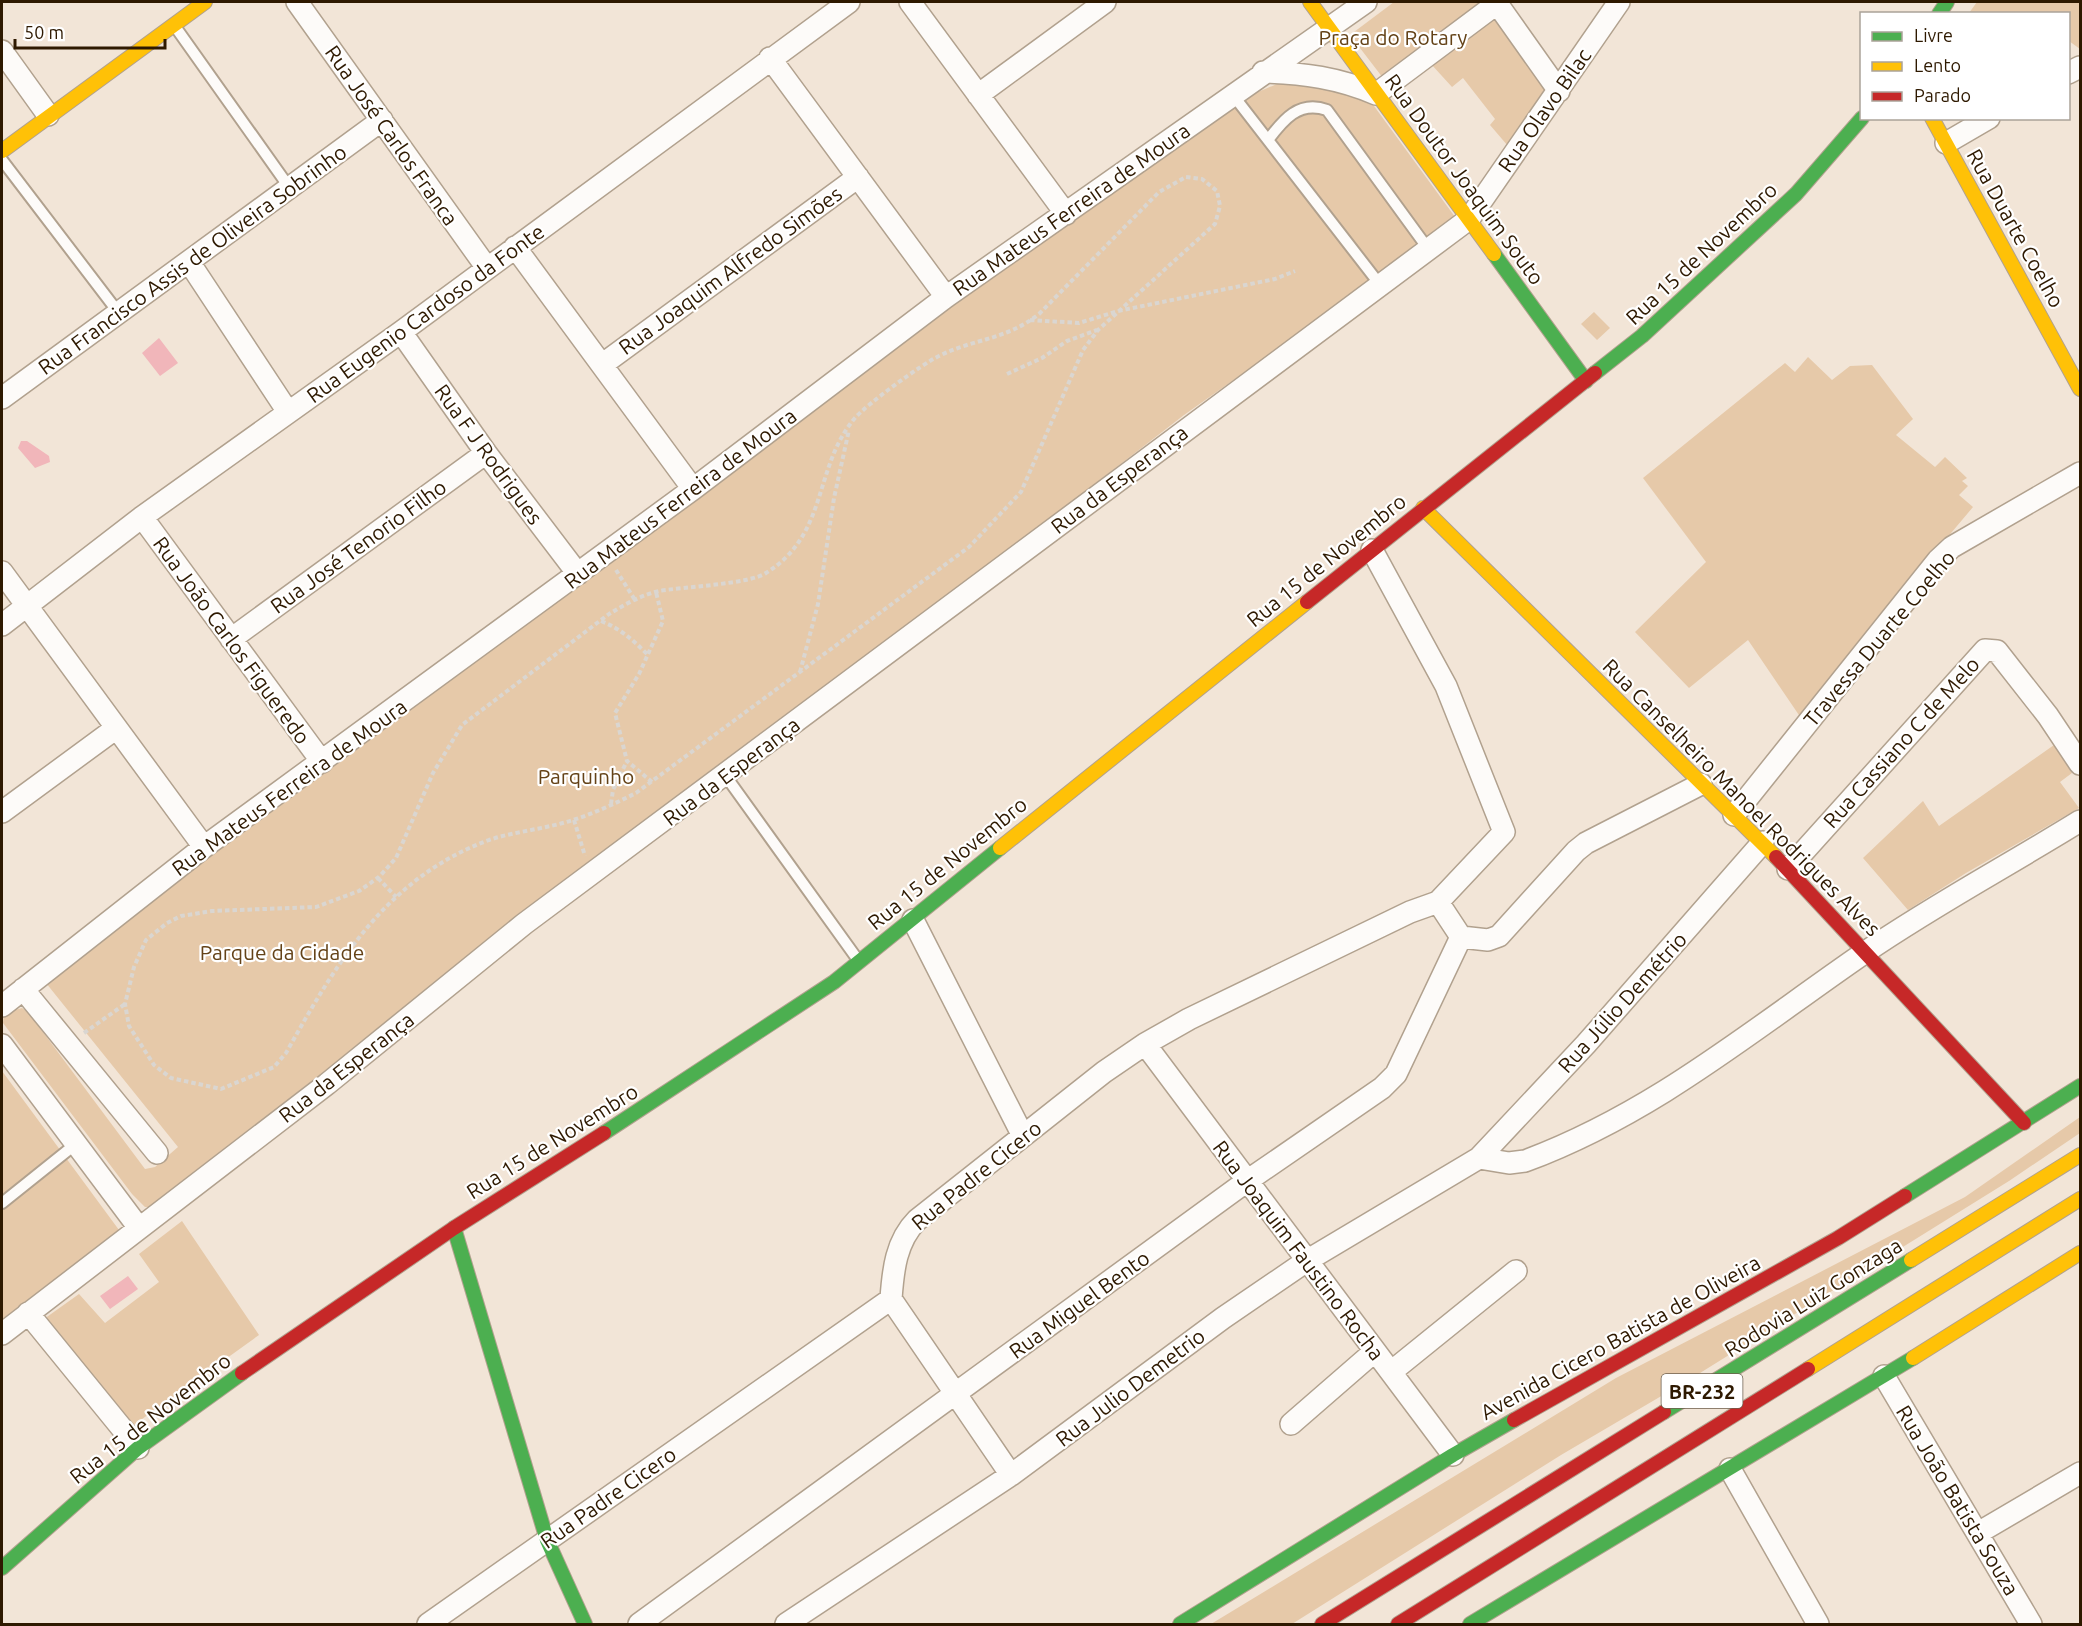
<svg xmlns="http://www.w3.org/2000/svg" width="2082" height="1626" font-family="Ubuntu,sans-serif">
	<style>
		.green { fill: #e6c9a9 }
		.water { fill: #f1b6ba }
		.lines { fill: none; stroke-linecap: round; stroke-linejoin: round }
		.lane-casing { stroke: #b1a18e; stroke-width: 14 }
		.street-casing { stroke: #b1a18e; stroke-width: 24 }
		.fast-casing { stroke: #b1a18e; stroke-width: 16 }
		.slow-casing { stroke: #b1a18e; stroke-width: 16 }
		.jam-casing { stroke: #b1a18e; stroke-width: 16 }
		.path { stroke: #dad6d1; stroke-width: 4; stroke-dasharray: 4.5 3; stroke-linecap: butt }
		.lane { stroke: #fdfbf9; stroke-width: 10 }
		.street { stroke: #fdfbf9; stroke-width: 21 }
		.fast { stroke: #4caf50; stroke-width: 14 }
		.slow { stroke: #ffc107; stroke-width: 14 }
		.jam { stroke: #c62828; stroke-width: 14 }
		.labels { text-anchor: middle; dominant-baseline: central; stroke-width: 4.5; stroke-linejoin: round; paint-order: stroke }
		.shield { fill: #fff; stroke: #6d5e4c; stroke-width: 1.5 }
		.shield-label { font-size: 20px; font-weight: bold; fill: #2e1900 }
		.park-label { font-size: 21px; fill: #644217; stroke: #fff }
		.street-label { font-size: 21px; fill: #2e1900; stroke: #fff }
	</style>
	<rect width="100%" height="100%" fill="#f2e5d7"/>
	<path class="green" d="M1394,2h90l-101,76 -33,-43z
		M1977,2h103v47l-11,-8 -1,-27 -99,-1z
		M1490,14l57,76 -39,56 -18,-21 5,-6 -32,-41 -11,9 -21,-23z
		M1302,82l47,4 25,20 84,115 -274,194 -261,202 -142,102 -632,488h-4l-13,-13 -129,-171 1,-10 18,-5 6,4 117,157 10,-2 23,-20 -132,-164 167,-129 723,-539 322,-223 19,-8z
		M1594,312l16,16 -13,12 -16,-16z
		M1808,357l24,23 18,-14 22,-1 41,54 -17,16 39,32 10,-10 22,21 -5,3 6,5 -9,9 14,12 -70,83 -100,131 -55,-81 -59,48 -54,-56 71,-70 -63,-84 142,-115 10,9z
		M2054,745l18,28 -12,9 19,26 -113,65 -58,37 -45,-52 60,-57 16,25z
		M2,1071l117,159 -117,91z
		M2080,1117v16l-71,48 -317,197 -131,77 -269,169h-81l405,-246 349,-181z
		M182,1221l77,114 -128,92 -87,-108 35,-25 26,29 54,-41 -20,-28z"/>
	<path class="water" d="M159,338l19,25 -18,13 -18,-23z
		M21,441h6l22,15 1,6 -15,6 -17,-20z
		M128,1276l10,13 -28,20 -10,-13z"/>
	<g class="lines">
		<g class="lane-casing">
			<path id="lane" d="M174,25l115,162
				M1233,95l148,191
				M1268,140c15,-20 31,-40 59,-30l102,140
				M2,160l116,152
				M725,775l133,185
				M2,1203l75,-60"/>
		</g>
		<g class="street-casing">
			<path id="street" d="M297,2l190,266
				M910,2l156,212
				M1496,2l63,89
				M2,51l46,64
				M770,58l176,239
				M1263,72c40,1 76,6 113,22l123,-92
				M2068,73l12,-6
				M978,95l127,-93
				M1946,143l43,-25
				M515,247l178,242
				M189,262l99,150
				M401,332l85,121 92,121
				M603,364l255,-187
				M2,398l380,-278
				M142,517l180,245
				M1372,550l74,136 58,146 -66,70
				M2,572l202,275
				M2,625l140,-108 259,-185 448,-330
				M231,639l255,-186
				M2,812l113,-83
				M1734,815l204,-255 14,-13 128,-74
				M1788,869l197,-219 12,1 51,65 32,48
				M913,920l110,216
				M1461,937l27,3 11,-4 77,-85 10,-8 115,-59
				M23,989l134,164
				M2,1006l202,-159 489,-358 253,-192 420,-295
				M1145,1044l308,411
				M2,1045l137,183
				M1479,1158l30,5 16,-2c129,-48 227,-131 339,-208 68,-47 145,-88 216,-132
				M891,1299l120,176
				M28,1313l110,135
				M2,1334l325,-250 197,-160 945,-705 150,-217
				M1391,1372l125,-101
				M1884,1376l147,248
				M1291,1424l84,-73
				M1730,1469l88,155
				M1978,1533l102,-60
				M428,1624l463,-325c2,-29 5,-58 26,-79l187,-148 41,-28 44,-25 221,-107 28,-10 23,35
				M639,1624l608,-443 135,-93 14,-14 65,-137
				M786,1624l225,-149 212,-157 85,-58 171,-102 107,-114 177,-202"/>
		</g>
		<g class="fast-casing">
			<path id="fast" d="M1939,14l8,-12
				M1494,254l92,127
				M1595,373l47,-37 154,-142 66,-76
				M604,1133l230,-151 166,-134
				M1905,1196l175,-110
				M454,1228l93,312 38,84
				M1664,1412l247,-152
				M2,1568l136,-120 104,-75
				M1180,1624l273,-169 61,-35
				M1470,1624l443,-266"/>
		</g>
		<g class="slow-casing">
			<path id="slow" d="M1310,2l184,252
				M1932,118l148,271
				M2,151l203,-149
				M1423,508l353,349
				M1000,848l307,-246
				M1911,1260l169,-105
				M1913,1358l167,-105
				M1808,1369l272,-170"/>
		</g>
		<g class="jam-casing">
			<path id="jam" d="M1307,602l288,-229
				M1776,857l248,266
				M242,1373l212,-145 150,-95
				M1514,1420l324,-182 67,-42
				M1322,1624l342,-212
				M1398,1624l410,-255"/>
		</g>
		<path class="path" d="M1186,177l16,2 15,12 3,15 -5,18 -117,106 -15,20 -62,142 -52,55 -333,246c-20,10 -41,20 -63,27 -27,9 -57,11 -84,20 -103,38 -152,122 -203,213l-12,14 -53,22 -50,-11 -17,-13 -25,-39 -4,-22 9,-37 12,-27 21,-17 14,-7 31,-5 104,-4 43,-16 20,-14 17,-19 37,-85 29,-48 147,-111c15,-9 32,-19 50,-23 23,-4 91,-7 107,-18 63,-39 47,-106 89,-155 12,-14 67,-54 84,-62 36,-18 65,-15 100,-42l120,-122z
			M1030,320l49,3 39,-12 157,-32 20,-8
			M1007,374l35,-16 25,-17 30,-11
			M616,570l19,30
			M601,621c20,8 32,19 47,34
			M800,672l18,-68 16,-106 15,-68
			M652,782l-25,-21 -12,-48 24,-39 24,-53 -7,-29
			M611,804l2,-14 14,-29
			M574,820l11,36
			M378,878l18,19
			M84,1033l41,-29"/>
		<use href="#lane" class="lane"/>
		<use href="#street" class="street"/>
		<use href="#fast" class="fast"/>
		<use href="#slow" class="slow"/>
		<use href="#jam" class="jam"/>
	</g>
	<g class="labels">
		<rect class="shield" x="1661.5" y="1374" width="81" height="34" rx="4.5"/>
		<g class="shield-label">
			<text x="1702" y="1391">BR-232</text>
		</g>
		<g class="park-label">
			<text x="1393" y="37">Praça do Rotary</text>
			<text x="586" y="776">Parquinho</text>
			<text x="282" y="952">Parque da Cidade</text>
		</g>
		<g class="street-label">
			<text transform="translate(1544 110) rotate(-55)">Rua Olavo Bilac</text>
			<text transform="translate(392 135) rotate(55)">Rua José Carlos Franca</text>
			<text transform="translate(1465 179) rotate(54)">Rua Doutor Joaquim Souto</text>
			<text transform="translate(1071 209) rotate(-35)">Rua Mateus Ferreira de Moura</text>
			<text transform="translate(2016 228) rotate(61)">Rua Duarte Coelho</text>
			<text transform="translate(1701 253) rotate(-43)">Rua 15 de Novembro</text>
			<text transform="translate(192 259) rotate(-36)">Rua Francisco Assis de Oliveira Sobrinho</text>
			<text transform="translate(730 270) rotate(-36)">Rua Joaquim Alfredo Simões</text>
			<text transform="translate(425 313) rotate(-36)">Rua Eugenio Cardoso da Fonte</text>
			<text transform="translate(489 454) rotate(54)">Rua F J Rodrigues</text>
			<text transform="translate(1119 479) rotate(-37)">Rua da Esperança</text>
			<text transform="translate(680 498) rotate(-37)">Rua Mateus Ferreira de Moura</text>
			<text transform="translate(358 546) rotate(-36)">Rua José Tenorio Filho</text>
			<text transform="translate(1326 560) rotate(-39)">Rua 15 de Novembro</text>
			<text transform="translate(1879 638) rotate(-50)">Travessa Duarte Coelho</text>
			<text transform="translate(232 640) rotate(54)">Rua João Carlos Figueredo</text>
			<text transform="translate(1901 742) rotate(-48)">Rua Cassiano C de Melo</text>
			<text transform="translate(731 771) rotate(-37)">Rua da Esperança</text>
			<text transform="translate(289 787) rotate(-36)">Rua Mateus Ferreira de Moura</text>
			<text transform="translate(1742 797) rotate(45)">Rua Canselheiro Manoel Rodrigues Alves</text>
			<text transform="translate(947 863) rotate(-39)">Rua 15 de Novembro</text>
			<text transform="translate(1622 1002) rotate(-48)">Rua Júlio Demétrio</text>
			<text transform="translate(346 1067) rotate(-38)">Rua da Esperança</text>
			<text transform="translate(552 1141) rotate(-32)">Rua 15 de Novembro</text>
			<text transform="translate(976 1175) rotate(-39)">Rua Padre Cicero</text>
			<text transform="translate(1299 1250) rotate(53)">Rua Joaquim Faustino Rocha</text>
			<text transform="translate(1813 1297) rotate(-32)">Rodovia Luiz Gonzaga</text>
			<text transform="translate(1079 1304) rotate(-36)">Rua Miguel Bento</text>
			<text transform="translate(1620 1337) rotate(-29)">Avenida Cicero Batista de Oliveira</text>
			<text transform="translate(1130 1387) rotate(-37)">Rua Julio Demetrio</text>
			<text transform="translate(150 1418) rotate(-38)">Rua 15 de Novembro</text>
			<text transform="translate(608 1497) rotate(-35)">Rua Padre Cicero</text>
			<text transform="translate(1958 1500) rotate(59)">Rua João Batista Souza</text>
		</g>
	</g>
	<rect width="2082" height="1626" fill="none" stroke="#2e1900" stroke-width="6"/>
	<rect x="1860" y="12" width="210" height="108" fill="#ffffff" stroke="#aba399" stroke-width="1.5"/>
	<rect x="1872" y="32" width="30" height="9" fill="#4caf50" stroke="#aba399" stroke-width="1.5"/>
	<text x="1914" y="42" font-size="18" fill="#2e1900">Livre</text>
	<rect x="1872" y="62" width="30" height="9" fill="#ffc107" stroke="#aba399" stroke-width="1.5"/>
	<text x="1914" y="72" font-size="18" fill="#2e1900">Lento</text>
	<rect x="1872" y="92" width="30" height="9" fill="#c62828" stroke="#aba399" stroke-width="1.5"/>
	<text x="1914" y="102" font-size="18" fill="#2e1900">Parado</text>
	<path d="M15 39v9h150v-9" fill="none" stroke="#2e1900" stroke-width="3"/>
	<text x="24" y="39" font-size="18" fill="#2e1900" stroke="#ffffff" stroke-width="4.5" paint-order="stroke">50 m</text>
</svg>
